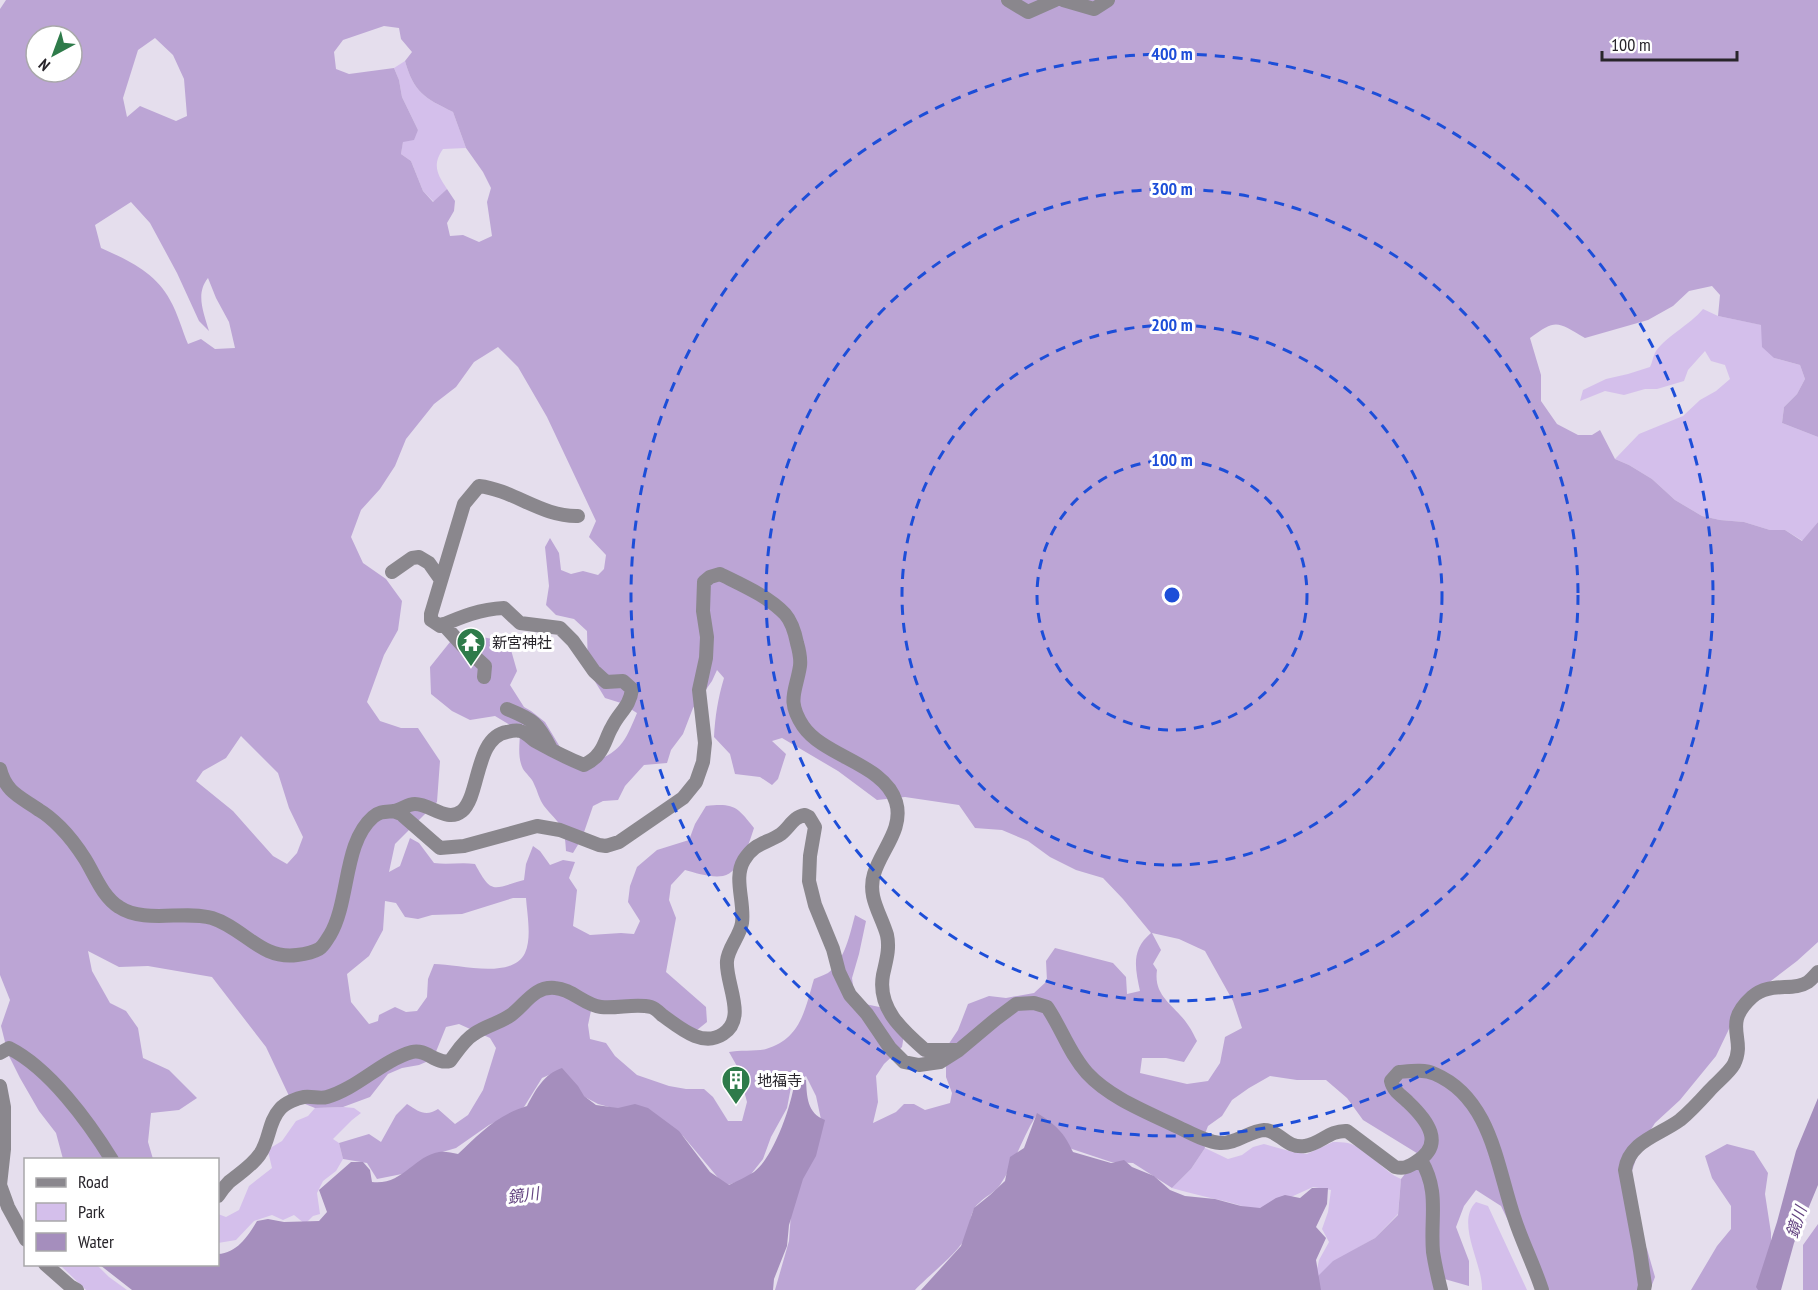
<svg xmlns="http://www.w3.org/2000/svg" width="1818" height="1290" font-family="'PT Sans Narrow','Noto Sans JP',sans-serif">
	<style>
		.green { fill: #d4bfeb }
		.forest { fill: #bca5d5; fill-rule: evenodd }
		.water { fill: #a58ebd }
		.lines { fill: none; stroke-linecap: round; stroke-linejoin: round }
		.minor { stroke: #8a878d; stroke-width: 14 }
		.ring { fill: none; stroke: #1d4ed8; stroke-width: 3; stroke-dasharray: 10 8 }
		.labels { text-anchor: middle; dominant-baseline: central; stroke-width: 6; stroke-linejoin: round; paint-order: stroke }
		.poi-label { font-size: 15px; fill: #28252b; stroke: #fff; text-anchor: start }
		.water-label { font-size: 16px; font-style: italic; fill: #654582; stroke: #fff }
		.centre { fill: #1d4ed8; stroke: #fff; stroke-width: 3 }
		.ring-label { font-size: 18px; text-anchor: middle; font-weight: bold; fill: #1d4ed8; stroke: #fff; stroke-width: 6; stroke-linejoin: round; paint-order: stroke }
	</style>
	<rect width="100%" height="100%" fill="#e5deed"/>
	<path class="green" d="M405,61c9,32 20,37 48,51l13,36 -23,1c-11,16 -6,25 4,40l-13,13 -11,-11 -12,-30 -10,-7 2,-13 15,-11 -16,-33 -3,-17 -5,-12z
		M1703,309l15,7 44,9 12,33 26,7 5,14 -8,15 -13,13 -2,16 36,14v85l-15,19 -18,-11h-15l-26,-8 -24,-2 -18,-4 -27,-16 -23,-21 -23,-14 -14,-6 24,-25 44,-18 17,-16 16,-9 14,-12 -5,-14 -14,-4 -6,-10 -17,19 -4,11 -27,8h-12l-21,6 -19,-4 -25,10 3,-11 23,-11 22,-5 22,-7c2,-4 3,-10 5,-14 6,-13 36,-29 48,-44z
		M343,1107l11,1 7,5 -9,7 -19,19 6,4 4,16 -7,12 -13,10 -6,12 3,21 -7,2 -8,8 -11,-9 -11,5 -11,-5 -18,6 -18,19 -18,3v-29l8,3 13,-7 10,-24 23,-18 -4,-17 4,-4 10,-6 14,-20 12,-5 7,-8z
		M1333,1142c4,0 10,0 15,1 21,6 34,28 53,36l-3,35 -23,24 -21,12 -39,29 4,-19 10,-18 -7,-13 6,-17 3,-22 -18,-3 -55,25c-27,-12 -58,-15 -86,-24l19,-19 14,-21 23,11 14,-4 11,-8 11,-3 29,8 14,2z
		M1476,1202l12,4 39,84h-45c1,-27 -27,-67 -6,-88z
		M60,1265h37l12,12 18,13h-41z"/>
	<path class="forest" d="M6,0h1812v437l-36,-14 2,-16 13,-13 8,-15 -5,-14 -26,-7 -12,-11 -1,-22 -43,-9 2,-21 -8,-9 -23,5 -16,15 -25,14 -63,18c-28,-16 -28,-20 -55,0l11,37v26l16,23 21,11h14l8,-5 15,29 14,6 23,14 23,21 27,16 18,4 24,2 26,8h15l17,11 16,-19v420l-21,19 -56,43 -25,52 -36,44 -25,23 -15,24 -9,27 4,57 12,18 8,28 -5,13h-108l-41,-84 -25,-16 -12,16 -8,21 13,34v25l-28,-8 -4,12h-118l-4,-11 18,-18 42,-23 23,-23 3,-36 19,-24 -57,-35 -16,-22 -21,-18h-29l-27,-4 -21,12 -17,12 -10,16 -14,10 -5,13 2,9 -14,21 -19,19 -39,-25 -22,-1 -42,-14 -33,-32c-14,22 -21,47 -36,69 -6,8 -14,11 -21,18 -10,8 -8,23 -13,34 -8,16 -38,39 -51,53h-140l14,-49 2,-28 11,-39 20,-50 -6,-28 -10,-20 -15,11 -4,21 -16,29 -8,22 -15,19 -23,8 -42,-50 -22,-15 -63,-17 -15,-8 -25,-25 -16,7 -18,29 -12,7 -23,11 -33,23 -17,5 -32,20 -30,6 -10,-16 -24,-4 -4,-16 30,-9 12,8 15,-27 11,-11c12,8 19,13 31,5l17,15 13,-9 15,-25 13,-42 -6,-10 -31,-14 -13,3 -13,32 -14,6 -17,3 -14,6 -18,23 -27,10 -28,1 -25,-10 -24,-51 -54,-70 -64,-11 -29,1 -31,-16 4,20 18,32 16,8 12,17 5,30 26,12 28,28 -18,12 -28,3 -3,29 5,17h-90l-7,-26 -17,-22 -19,-33 -12,-24 -7,-28 9,-26 -10,-25v-966zM384,26l15,2 2,11 11,13 -7,9c9,32 20,37 48,51l13,36 17,24 8,16 -4,14 5,34 -13,6 -16,-7 -13,1 -3,-13 7,-12 1,-10 -8,-12 -14,13 -10,-11 -12,-30 -10,-7 2,-12 11,-2 4,-10 -16,-33 -3,-17 -5,-12 -45,6 -13,-5 -2,-17 9,-12zM36,36h36v36h-36zM155,38l18,17 11,24 3,37 -11,5 -36,-15 -13,11 -4,-19 15,-48zM131,202l19,21 27,50 22,48 10,10c-5,-18 -14,-37 -1,-53l8,20 13,24 6,26 -20,1 -14,-10 -13,5c-6,-14 -10,-30 -18,-44 -14,-27 -42,-40 -69,-52l-6,-23zM498,347l20,20 29,50 49,104 -7,16 17,18 -2,14 -6,6 -15,-4 -12,3 -10,-4 -2,-17 -9,-15 -5,9 4,39 -3,19 10,10 18,4 13,12 1,39 17,28 16,5 16,10c-12,29 -17,41 -49,50l-28,-16 -15,-25 -14,-11 -7,-4 -14,-22 7,-14 -6,-21 -14,-10 -39,-8 -28,35 1,27 21,17 18,9 25,-4 25,15c0,12 -3,26 3,38 3,5 9,9 11,15 4,8 5,15 10,22 15,19 21,17 22,45l7,2 9,-15 11,-32 10,-5 15,-1 7,-14 19,-21 23,-2 4,-13 12,-16 10,-26 19,-27 5,-11 7,8c-6,20 -9,39 -10,59l16,17 5,20 25,3 12,8 6,-6 8,-25 -14,-13 10,-3 56,33 39,29 28,-3 54,8 16,23 27,2 26,11 22,16 26,13 27,8 20,21 28,34c-20,17 -16,34 -11,58l-13,3 -1,-17 -13,-14 -58,-15 -9,13 1,20 -13,12 -28,5 -17,-2 -21,8 -10,26 -12,18v29l6,16 -2,10 -25,7 -11,-6h-10l-8,8 -23,11 5,-21 -2,-26 8,-12 18,-17 3,-18 -16,-20 -24,-5 -11,-11 -2,-15 7,-24 7,-33 -11,-6c-5,19 -10,45 -27,58 -4,2 -9,4 -14,6 -9,30 -13,60 -48,70 -8,2 -27,1 -37,3l9,16 9,34 -5,19h-14l-15,-24 -9,-8h-18l-17,-3 -32,-11 -22,-19 -9,-13 -16,-4 -2,-14 4,-19 41,-7 21,9 38,26 15,-12 -1,-15 -40,-35 10,-54 -7,-18 2,-15 14,-15c11,3 26,8 38,6 18,-4 26,-33 31,-48 -17,-21 -19,-25 -48,-22l-11,18 -6,16 -32,10 -20,17 -7,19 -2,16 12,19 -6,13 -13,-1 -31,2 -17,-9 4,-36 -8,-12 6,-16 -12,-2 -13,5 -10,-14 -7,-5 -7,18 -2,16c-32,9 -32,15 -49,-16 -14,-2 -27,1 -41,-1l-15,-20 -9,-5 -10,28 -11,6 6,-28 42,-42 3,-41 -22,-33h-17l-21,-7 -13,-19 17,-47 14,-25 4,-29 -16,-22 -23,-16 -12,-26 10,-27 19,-21 15,-23 11,-27 28,-35 22,-17 18,-25zM241,736l37,37 11,35 14,29 -6,16 -10,11 -14,-8 -40,-45 -37,-30 7,-10 23,-13zM513,898h13c1,15 6,40 -1,55 -13,27 -67,11 -91,11l-6,15 -1,18 -10,14 -11,1 -11,-5 -16,8 -1,6 -9,3 -18,-22 -4,-28 22,-18 14,-26 2,-29 11,2 9,14 13,2 14,-4 30,-1zM1152,933l27,6 26,12 28,50 9,27 -17,9 -5,26 -12,18 -21,3 -47,-11 2,-15h24l18,4 13,-21c-3,-5 -5,-11 -9,-16 -13,-20 -35,-28 -31,-55l-4,-6 8,-14z
		M1727,1144l27,7 14,22 -3,21 6,39v26l-10,31h-70l26,-44 14,-17v-23l-19,-28 -7,-22z
		M1818,1224v66h-15v-45z"/>
	<path class="water" d="M562,1068l16,18 6,10 12,9 22,3 17,-4 13,4 31,23 31,41 19,13c8,-4 17,-8 25,-13 20,-15 39,-70 41,-94l11,2c1,17 1,33 19,40l-9,36 -13,23 -14,46 -2,21 -13,33 -1,11h-641l-32,-25 118,-1v-10c19,-1 30,-18 39,-33l11,-2 16,3 35,-1 8,-9 -8,-22 32,-28h12l7,8 2,12c30,4 42,-26 67,-30 6,-1 13,1 19,2 22,-21 39,-39 69,-48 9,-17 17,-32 35,-38z
		M1818,1098v87l-24,58 -13,47h-23l-2,-3 21,-65 19,-71z
		M1037,1113c18,11 27,19 36,39l38,11 13,-3 8,7 22,9 16,14 15,6 30,3 26,7 19,2 16,-10 9,-3 15,3 12,-10h16l-1,16 -11,23 10,11 -10,22 5,30h-400l40,-44 13,-38 16,-13 15,-14 5,-24 14,-9z"/>
	<g class="lines">
		<path class="minor" d="M1008,0l20,12 27,-12
			M1063,0l31,9 14,-9
			M392,572l20,-14 7,-1 10,6 12,17
			M443,624l19,21 23,21 -1,11
			M507,709c27,11 31,14 44,40
			M0,769c6,24 21,28 39,41 7,4 15,11 21,17 9,9 18,21 25,32 10,16 17,37 34,48 25,17 65,3 93,11 32,10 49,42 85,37 8,-1 15,-2 22,-6 5,-3 8,-10 11,-14 20,-34 13,-92 43,-118 7,-6 13,-5 21,-6 7,-1 13,-7 21,-7 16,0 32,19 47,7 18,-15 13,-74 45,-79 4,-1 10,-2 13,-1 5,1 11,7 15,10 16,9 32,17 49,24 6,-3 11,-6 15,-12 6,-7 8,-18 13,-26 7,-15 18,-20 20,-38l-9,-8 -17,1 -12,-11 -21,-30 -13,-13 -40,-5 -16,-15c-24,1 -43,9 -64,18l-9,-6v-6l33,-110 15,-18c35,4 63,31 99,30
			M393,811l8,3 39,34 24,-2 73,-20 23,4 39,15 7,1 13,-4 64,-44 13,-16 7,-20 2,-19 -6,-53 7,-32 1,-21 -4,-26 1,-29 6,-5 10,-3c22,11 48,22 65,40 7,8 10,19 12,29 2,7 4,15 3,23 -4,26 -14,34 3,60 21,31 82,38 93,76 8,27 -15,48 -22,72 -7,23 7,40 13,61 3,14 -1,26 -4,40 -6,33 19,55 42,75h34
			M0,1053l9,-5c40,20 79,73 103,112
			M0,1086l4,21v42l-4,36 8,22 18,33
			M1421,1160c19,32 9,57 12,92 2,13 5,26 8,38
			M218,1196c3,-5 7,-10 11,-14 11,-9 23,-16 31,-28 10,-14 8,-32 20,-45 5,-6 17,-11 24,-12 8,-1 16,2 23,0 31,-9 54,-36 85,-45 14,-4 24,13 38,9 7,-9 14,-21 24,-27 11,-8 26,-11 37,-19 15,-11 23,-29 44,-27 17,1 29,17 46,19 16,2 34,-4 50,0 4,1 8,5 11,8 17,12 40,33 61,19 25,-16 2,-51 4,-73 1,-13 13,-25 15,-38 3,-21 -9,-45 2,-63 11,-18 22,-16 37,-26 9,-7 12,-17 24,-19l4,2 6,10 -5,29 -1,25 6,24 18,44 6,23 11,23 17,19 23,34 14,14 15,3 21,-3 19,-12 37,-31 20,-15 18,-1 13,4c15,22 22,46 40,66 23,25 60,39 91,54 13,6 28,15 42,16 16,1 29,-12 44,-13 15,0 22,19 41,16 16,-2 24,-16 42,-15l48,36c9,2 13,0 21,-5 30,-18 11,-42 -8,-60 -6,-6 -15,-11 -17,-21l8,-9c12,-1 25,-3 36,2 56,24 62,93 79,143 8,25 20,48 28,73
			M45,1264l25,22 7,4
			M1644,1290l1,-5 -5,-34 -15,-81c4,-29 35,-35 55,-50 11,-9 20,-19 29,-29 7,-8 21,-19 25,-27 13,-26 -13,-39 18,-67 18,-16 41,-5 56,-15 4,-3 7,-7 10,-10"/>
	</g>
	<g class="ring">
		<circle cx="1172" cy="595" r="135"/>
		<circle cx="1172" cy="595" r="270"/>
		<circle cx="1172" cy="595" r="406"/>
		<circle cx="1172" cy="595" r="541"/>
	</g>
	<defs>
		<g id="temple-pin" transform="scale(1.5)"><path d="M0 17L-7.5 6A9.5 9.5 0 1 1 7.5 6Z" fill="#2e7b4a" stroke="#fff"/><path d="M0-6L5-2H3V0L6.5 2.5H4V6H1.5V3h-3V6H-4V2.5H-6.5L-3 0V-2H-5Z" fill="#fff"/></g>
		<g id="building-pin" transform="scale(1.5)"><path d="M0 17L-7.5 6A9.5 9.5 0 1 1 7.5 6Z" fill="#2e7b4a" stroke="#fff"/><path d="M-4-6H4V6H1V3H-1V6H-4ZM-2.5-4.3h1.7v1.8h-1.7ZM.8-4.3h1.7v1.8H.8ZM-2.5-1h1.7V.8h-1.7ZM.8-1h1.7V.8H.8Z" fill="#fff"/></g>
	</defs>
	<g fill-rule="evenodd">
		<use href="#temple-pin" x="471" y="642"/>
		<use href="#building-pin" x="736" y="1080"/>
	</g>
	<g class="labels">
		<g class="poi-label">
			<text x="492" y="642">新宮神社</text>
			<text x="757" y="1080">地福寺</text>
		</g>
		<g class="water-label">
			<text transform="translate(523 1195) rotate(-8)">鏡川</text>
			<text transform="translate(1796 1222) rotate(-72)">鏡川</text>
		</g>
	</g>
	<circle cx="1172" cy="595" r="9" class="centre"/>
	<g class="ring-label">
		<text x="1172" y="60">400 m</text>
		<text x="1172" y="195">300 m</text>
		<text x="1172" y="331">200 m</text>
		<text x="1172" y="466">100 m</text>
	</g>
	<rect x="24" y="1158" width="195" height="108" fill="#ffffff" stroke="#a9a8aa" stroke-width="1.5"/>
	<rect x="36" y="1178" width="30" height="9" fill="#8a878d" stroke="#a9a8aa" stroke-width="1.5"/>
	<text x="78" y="1188" font-size="18" fill="#28252b">Road</text>
	<rect x="36" y="1203" width="30" height="18" fill="#d4bfeb" stroke="#a9a8aa" stroke-width="1.5"/>
	<text x="78" y="1218" font-size="18" fill="#28252b">Park</text>
	<rect x="36" y="1233" width="30" height="18" fill="#a58ebd" stroke="#a9a8aa" stroke-width="1.5"/>
	<text x="78" y="1248" font-size="18" fill="#28252b">Water</text>
	<g transform="translate(54 54) rotate(221)"><circle r="28" fill="#ffffff" stroke="#a9a8aa" stroke-width="1.5"/>
	<path d="M0-4.5L10 22L0 15L-10 22Z" fill="#2e7b4a"/>
	<text y="-9" font-size="16" font-weight="bold" text-anchor="middle" fill="#28252b">N</text>
	</g>
	<path d="M1602 51v9h135v-9" fill="none" stroke="#28252b" stroke-width="3"/>
	<text x="1611" y="51" font-size="18" fill="#28252b" stroke="#ffffff" stroke-width="4.5" paint-order="stroke">100 m</text>
</svg>
